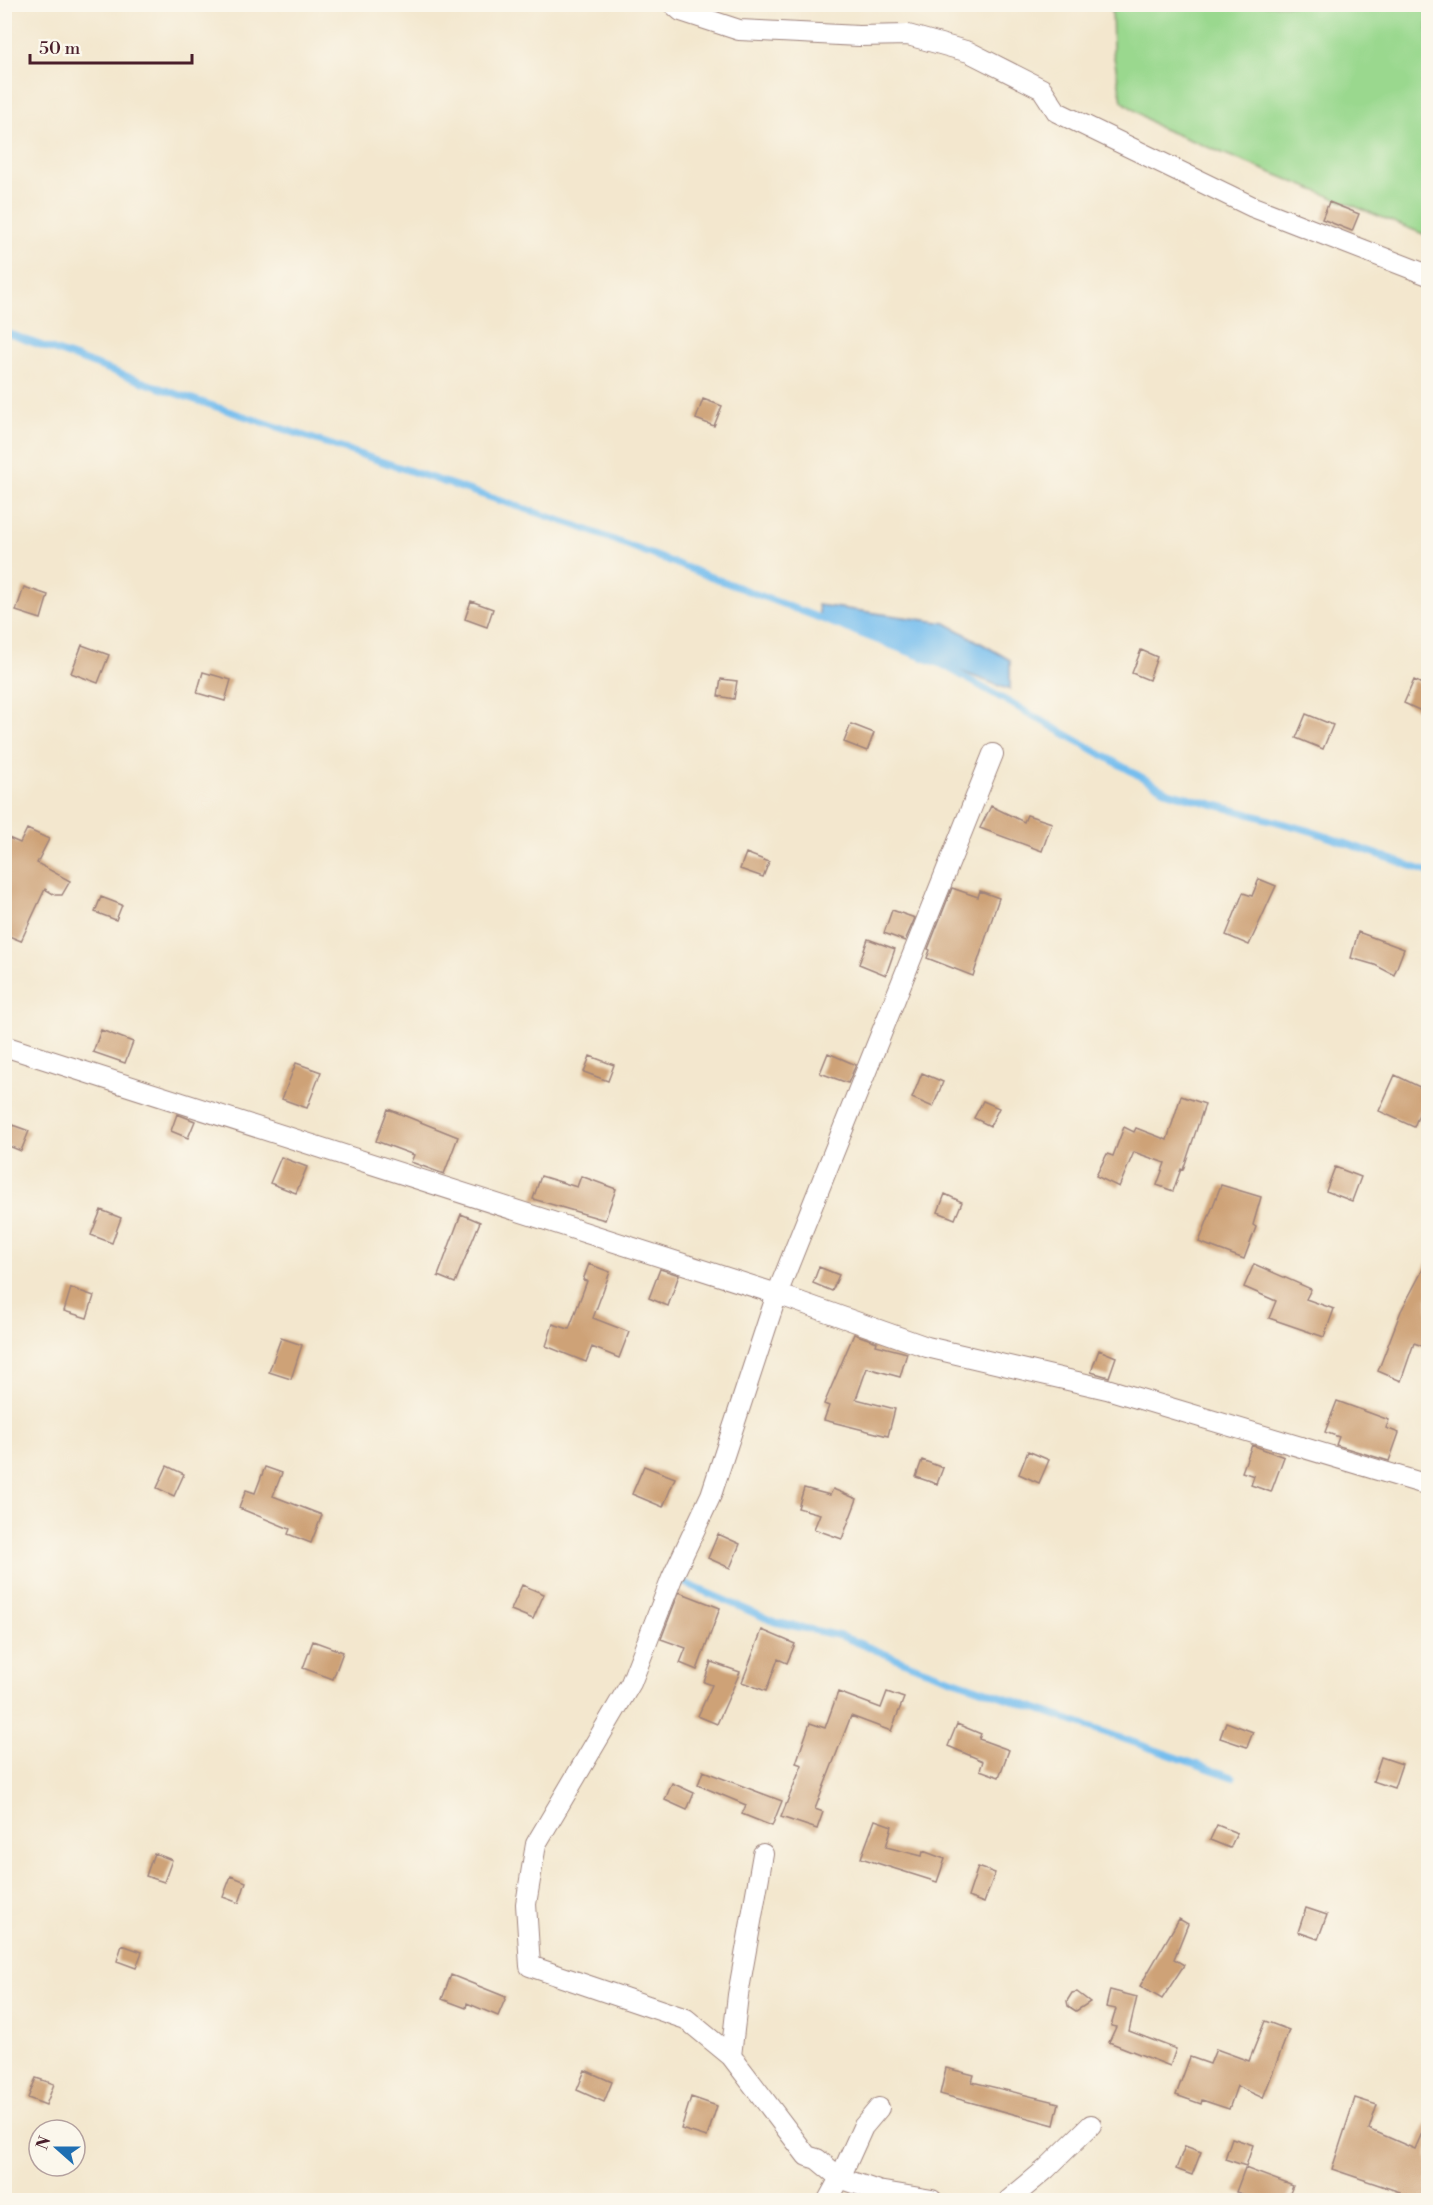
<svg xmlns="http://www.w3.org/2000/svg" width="1433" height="2205" font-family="'Libre Bodoni',serif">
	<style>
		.green { fill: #9ad88e; stroke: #727c5c; stroke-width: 1.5 }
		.water { fill: #76beee; stroke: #606e8c; stroke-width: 1.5 }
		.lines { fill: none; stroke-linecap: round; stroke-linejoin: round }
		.stream { stroke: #76beee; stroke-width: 7 }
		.building { fill: #cea277 }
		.street-casing { stroke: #9e837c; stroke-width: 22 }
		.street { stroke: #fff; stroke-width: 20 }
	</style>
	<rect width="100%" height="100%" fill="#fbf7ec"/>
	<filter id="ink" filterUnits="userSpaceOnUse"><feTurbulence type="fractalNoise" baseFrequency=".0167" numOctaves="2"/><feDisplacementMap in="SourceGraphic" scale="12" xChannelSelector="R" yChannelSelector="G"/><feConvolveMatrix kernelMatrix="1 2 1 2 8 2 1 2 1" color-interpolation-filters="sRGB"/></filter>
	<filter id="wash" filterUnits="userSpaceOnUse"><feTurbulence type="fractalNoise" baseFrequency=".008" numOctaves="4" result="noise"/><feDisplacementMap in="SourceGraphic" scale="24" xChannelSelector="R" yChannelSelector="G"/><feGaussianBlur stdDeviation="1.35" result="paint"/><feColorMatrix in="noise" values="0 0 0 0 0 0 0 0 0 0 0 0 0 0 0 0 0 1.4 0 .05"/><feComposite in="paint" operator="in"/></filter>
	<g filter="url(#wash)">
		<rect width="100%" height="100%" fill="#f3e7ce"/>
		<path class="green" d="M1112,5h316v231l-270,-109 -36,-26 -9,-49z"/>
		<path class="water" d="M818,605l128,18 64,37v30l-190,-71z"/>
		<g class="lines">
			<path class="stream" d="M4,332l167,60 406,134 366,139 225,127 143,39 117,41
				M680,1581l95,41 66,14 79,32 313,109"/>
		</g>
		<g id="blocks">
			<path class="building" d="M1329,202l30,12 -7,17 -30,-12z
				M703,399l19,7 -8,20 -18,-7z
				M24,587l24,8 -7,24 -25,-8z
				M471,601l22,8 -6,18 -22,-8z
				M82,645l27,10 -11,28 -27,-10z
				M1141,650l16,7 -8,23 -17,-7z
				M203,672l28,8 -6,21 -28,-8z
				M721,679l16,2 -3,18 -16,-3z
				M1414,680l14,7v27l-24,-11z
				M1306,714l27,11 -10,24 -27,-11z
				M851,724l23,9 -7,18 -23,-9z
				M991,806l33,16 3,-7 25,8 -10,28 -62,-23z
				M27,829l22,10 -12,24 33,18 -8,14h-7l-10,-6 -24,52 -17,-7v-98l16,7z
				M746,853l23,9 -6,15 -23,-8z
				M1259,879l17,7 -27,59 -23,-10 17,-42 9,3z
				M952,888l26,9 2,-6 19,7 -26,78 -46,-18 3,-8 -2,-1z
				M101,897l21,8 -6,15 -21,-8z
				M892,910l23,8 -10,23 -21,-8z
				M1358,932l46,17 -10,26 -19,-10 -24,-7z
				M868,939l27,10 -9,26 -27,-11z
				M101,1030l32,12 -8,21 -32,-11z
				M828,1053l28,12 -8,18 -28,-10z
				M590,1056l24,9 -6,16 -24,-9z
				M296,1063l25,9 -14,36 -25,-9z
				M922,1073l21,9 -10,25 -21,-9z
				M1395,1075l33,16 -14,36 -35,-16z
				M1181,1096l24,8 -22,66 -2,-1 -8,22 -16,-6 8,-22 -31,-11 -15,35 -23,-11 11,-22 6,2 11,-29 10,5 2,-4 31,12z
				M983,1101l16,7 -9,18 -16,-8z
				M388,1109l70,28 -14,37 -33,-12 3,-7 -38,-14z
				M177,1114l18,7 -7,17 -17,-7z
				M4,1122l25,9 -8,20 -17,-7z
				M281,1157l26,10 -11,26 -26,-10z
				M1335,1167l26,10 -9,24 -26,-10z
				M541,1176l36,11 4,-11 35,13 -11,31 -72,-21z
				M1221,1185l40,12 -8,28 3,2 -12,32 -45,-17z
				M945,1194l17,8 -7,17 -17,-7z
				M101,1210l20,8 -9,25 -21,-8z
				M461,1214l19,8 -25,61 -17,-7z
				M1428,1260v88l-14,-5 -13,38 -23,-10 23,-60z
				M589,1264l21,8 -17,46 36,14 -10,26 -27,-11 -6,15 -40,-16 7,-22 16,5 18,-48 -4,-1z
				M1254,1264l57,25 -5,10 28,10 -10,28 -55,-19 7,-17 -32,-14z
				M819,1267l20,8 -7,16 -19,-8z
				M660,1269l19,6 -11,31 -19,-8z
				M71,1288l23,8 -7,22 -23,-7z
				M854,1334l23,8 -1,3 31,8 -7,24 -33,-9 -11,31 39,10 -7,27 -64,-16 5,-14 -5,-2z
				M281,1338l21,7 -11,34 -22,-7z
				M1099,1350l17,7 -7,20 -18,-5z
				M1337,1401l52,19 -3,8 13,5 -10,28 -53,-16 3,-8 -14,-5z
				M1252,1445l32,12 -13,35 -20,-7 3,-9 -12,-4z
				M1028,1451l21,9 -10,23 -20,-9z
				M922,1460l21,8 -6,16 -21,-7z
				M167,1466l17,8 -10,22 -17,-8z
				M644,1466l31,12 -12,29 -31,-13z
				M265,1467l17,6 -9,23 49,19 -11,28 -23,-9 2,-5 -51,-21 7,-18 9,3z
				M804,1488l26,7 3,-6 24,10 -15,40 -28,-10 6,-15 -22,-6z
				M718,1534l22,10 -10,24 -22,-10z
				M522,1585l22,9 -11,25 -22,-9z
				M679,1592l41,16 -23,62 -17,-7 6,-15 -25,-9z
				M762,1630l33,14 -8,19 -9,-4 -12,32 -24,-9z
				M313,1641l30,11 -10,27 -30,-11z
				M711,1662l29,10 -23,52 -19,-8 14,-31 -8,-3z
				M838,1692l43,16 6,-16 17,6 -13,33 -40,-15 -36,93 8,3 -6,17 -36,-12 21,-52 -6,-2 14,-40 15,5z
				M1226,1722l27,10 -6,15 -27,-9z
				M957,1724l24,10 -2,5 30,11 -10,27 -19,-7 3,-9 -35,-15z
				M1381,1757l21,7 -8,24 -21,-7z
				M703,1771l79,30 -10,25 -30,-12 4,-9 -48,-20z
				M672,1783l22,10 -7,17 -22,-10z
				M875,1820l17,6 -6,21 36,9 1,-5 22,8 -8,23 -76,-24z
				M1217,1825l20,8 -7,15 -20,-8z
				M154,1853l18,7 -8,22 -18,-6z
				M978,1867l17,6 -11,30 -16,-6z
				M231,1876l15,6 -7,21 -16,-6z
				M1306,1908l21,7 -9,24 -20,-7z
				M1179,1919l9,5 -14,35 10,6 -22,34 -22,-13z
				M122,1945l20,7 -6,16 -19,-7z
				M451,1975l55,22 -8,19 -31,-13 -1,5 -24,-9z
				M1110,1990l27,7 -8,34 47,18 -6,17 -61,-24 7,-15 -5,-1 5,-17 -10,-2z
				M1077,1992l13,10 -14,9 -8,-5 -1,-5 5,-8z
				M1265,2021l24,9 -26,68 -26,-12 -8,23 -27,-9 -1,4 -25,-9 14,-38 20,7 6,-15 33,12z
				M946,2068l28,7 -2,7 87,21 -5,22 -114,-31z
				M585,2070l27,12 -8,20 -27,-12z
				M36,2078l18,6 -8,21 -18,-7z
				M691,2097l26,9 -10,31 -26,-8z
				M1355,2098l22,7 -8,24 46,20 13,-30v81h-31l3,-8 -68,-23z
				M1232,2138l21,7 -7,21 -21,-7z
				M1185,2146l16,6 -9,23 -16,-6z
				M1245,2168l48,18 -6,14h-27l-24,-8z"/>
		</g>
	</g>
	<g filter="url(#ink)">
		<use href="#blocks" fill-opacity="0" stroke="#9e837c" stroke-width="1.5"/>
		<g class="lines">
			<g class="street-casing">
				<path id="street" d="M673,4l8,7 58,19 120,6 49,-1 61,17 73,37 15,23 196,95 175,68
					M4,1046l773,248 150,53 180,42 321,96
					M731,2056l7,-61 25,-141
					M879,2108l-16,19 -23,51 38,13 54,9
					M828,2200l12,-22 -23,-19 -10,-3 -76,-100 -45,-37 -156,-53 -4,-62 10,-60 95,-161 41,-105 39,-83 66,-201 216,-540
					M1009,2200l37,-31 45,-44"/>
			</g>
			<use href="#street" class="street"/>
		</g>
	</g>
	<rect width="1433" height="2205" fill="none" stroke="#fbf7ec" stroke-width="24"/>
	<g transform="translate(57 2148) rotate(291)"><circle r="28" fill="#fbf7ec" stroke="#b4a19f" stroke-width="1.5"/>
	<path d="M0-4.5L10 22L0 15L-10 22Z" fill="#1f6fb2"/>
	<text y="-9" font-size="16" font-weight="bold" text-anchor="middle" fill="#4a1f2b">N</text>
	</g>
	<path d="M30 54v9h162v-9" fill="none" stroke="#4a1f2b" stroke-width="3"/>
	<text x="39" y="54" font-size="18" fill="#4a1f2b" stroke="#fbf7ec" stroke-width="4.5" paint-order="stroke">50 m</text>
</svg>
